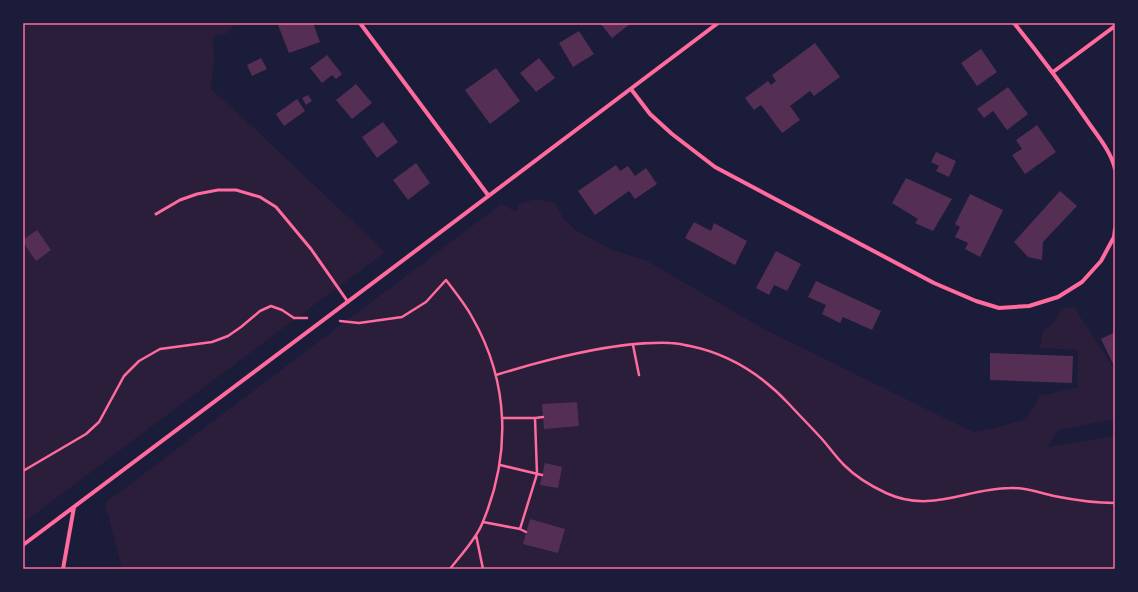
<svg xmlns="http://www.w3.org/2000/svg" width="1138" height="592" font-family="Lato,sans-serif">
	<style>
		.green { fill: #2a1e3b }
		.building { fill: #542f53 }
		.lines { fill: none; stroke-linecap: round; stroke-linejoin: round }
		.path { stroke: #ff6b9d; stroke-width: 2.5 }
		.service { stroke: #ff6b9d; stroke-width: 3 }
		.minor { stroke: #ff6b9d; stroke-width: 4 }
		.neatline { fill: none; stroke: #ff6b9d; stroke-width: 1.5 }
	</style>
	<rect width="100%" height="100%" fill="#1b1b3a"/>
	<path class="green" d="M23,23h213l-11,11 -9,1 -3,4 1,21 -3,29 44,40 130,123 -362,271z
		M536,199l19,4 9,16 13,12 36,19 34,11 117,68 209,103 22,-4 31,-9 14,-23 38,-9v-37l-38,-2 3,-18 13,-10 5,-12 13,-1 41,63v49l-56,11 -12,17 68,-11v133h-993l-17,-66 396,-299 16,8 2,-8z"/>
	<path class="building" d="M284,23h29l7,19 -31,11 -11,-28z
		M600,23h29l1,1 -18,14z
		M579,31l15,23 -21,13 -14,-24z
		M815,43l25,34 -26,19 -4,-5 -20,15 10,14 -18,13 -21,-28 -7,5 -9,-12 23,-17 3,4 5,-4 -4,-6z
		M981,49l16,23 -20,14 -16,-23z
		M327,55l15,19 -6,5 -4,-4 -10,8 -12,-15z
		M261,58l6,11 -15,7 -5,-11z
		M539,58l16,20 -19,14 -16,-19z
		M496,68l24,33 -30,23 -25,-34z
		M356,84l16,19 -20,16 -16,-19z
		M1008,87l20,27 -21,16 -14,-19 -9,7 -7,-9z
		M308,95l4,6 -6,4 -4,-7z
		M297,99l8,12 -21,15 -8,-12z
		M383,122l15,20 -21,16 -15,-21z
		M1037,125l19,27 -31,22 -13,-19 10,-6 -6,-9z
		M936,152l20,9 -7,16 -13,-6 3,-5 -8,-4z
		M416,163l14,20 -22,17 -15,-20z
		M616,165l4,6 8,-5 7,10 11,-8 11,16 -22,15 -6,-8 -34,24 -17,-24z
		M906,178l46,21 -19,32 -18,-8 3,-4 -26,-16z
		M1060,191l17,15 -34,36 -1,18 -14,-3 -14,-15z
		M970,194l33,16 -23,47 -15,-8 3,-6 -13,-6 5,-10 -5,-3z
		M694,222l17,9 3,-8 33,18 -12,24 -50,-27z
		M37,230l14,20 -15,11 -13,-19v-2z
		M776,251l25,13 -14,27 -13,-6 -5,10 -13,-7z
		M816,281l65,30 -9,19 -29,-13 -3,6 -18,-9 4,-9 -18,-8z
		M1115,332v36l-14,-29z
		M990,353l83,3 -1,27 -82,-3z
		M577,402l2,24 -35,3 -2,-25z
		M545,463l17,4 -4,21 -18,-3z
		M530,519l35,10 -7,24 -35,-9z"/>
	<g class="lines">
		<path class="path" d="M340,321l19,2 43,-6 24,-15 20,-22c9,12 19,24 26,37 38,66 39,139 10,207 -6,15 -22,32 -32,45
			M633,345l6,30
			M496,375c52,-16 119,-34 174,-32 7,0 14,2 20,3 39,8 72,29 99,58 11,12 22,23 33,35 7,8 14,18 22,26 12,12 27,21 42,28 45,21 81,-5 124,-5 15,-1 30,5 44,8 20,4 40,7 61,7
			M535,418l8,-1
			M500,465l42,10
			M23,471l63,-37 13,-12 25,-46 15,-15 21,-12 52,-7 16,-6 13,-9 19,-16 11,-5 11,4 12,8h13
			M483,522l37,7 17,-55 -2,-56h-32
			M520,529l6,3
			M476,535l7,34"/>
		<path class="service" d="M156,214l24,-14 17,-6 21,-4h18l24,7 16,10 35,42 37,53"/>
		<path class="minor" d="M360,23l128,172
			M1014,23c25,31 49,63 72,96 10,15 25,32 29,50
			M1053,72l62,-46
			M631,89l19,25 22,20 43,33 219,116 42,18 23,7 30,-2 29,-9 24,-15 19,-21 13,-24 1,-8
			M23,545c232,-174 464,-347 695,-522
			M63,569l11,-62"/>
	</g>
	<rect width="1138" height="592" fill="none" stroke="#1b1b3a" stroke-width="48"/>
	<rect x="24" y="24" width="1090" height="544" class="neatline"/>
</svg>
